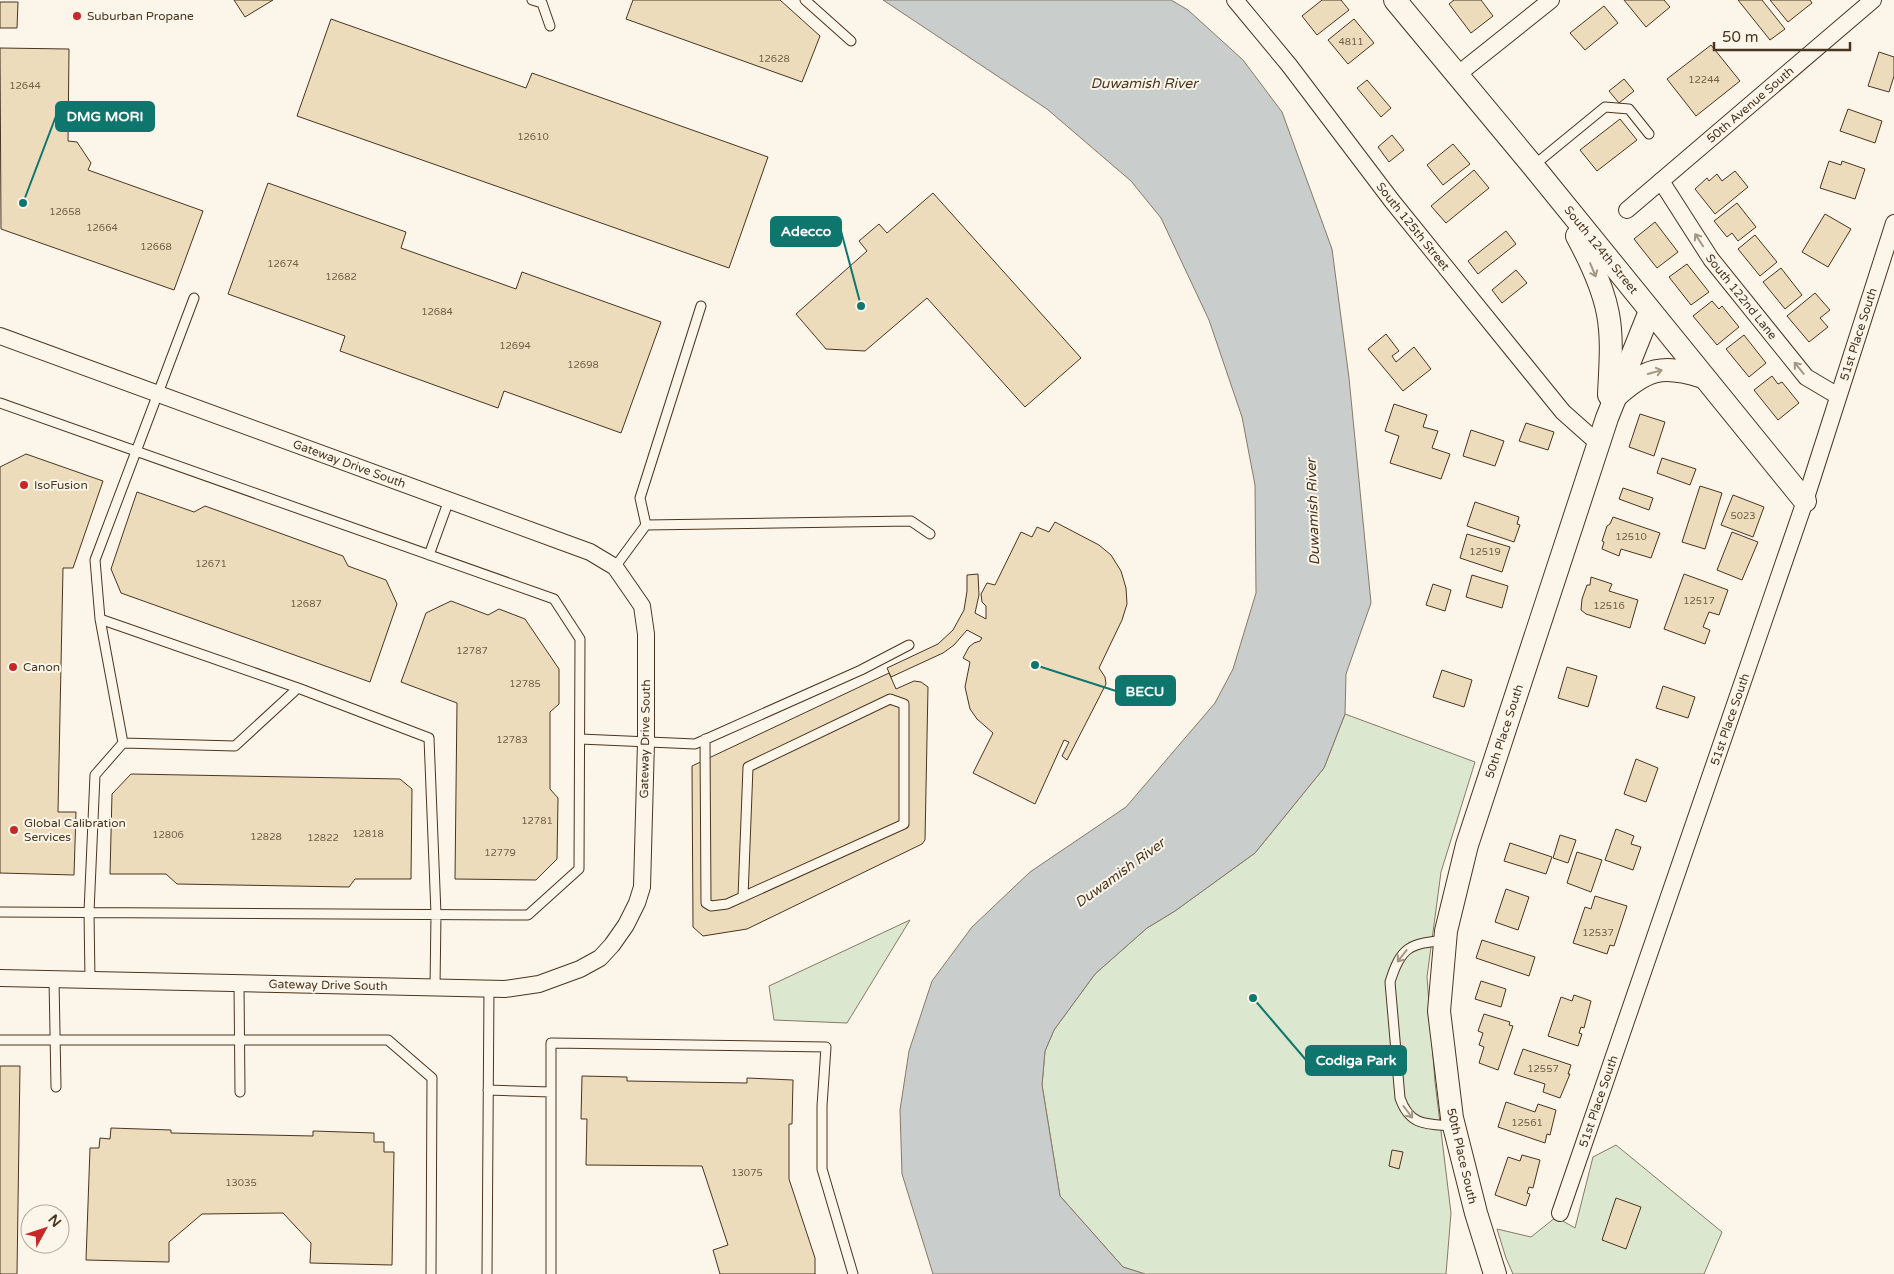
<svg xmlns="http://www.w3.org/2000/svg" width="1894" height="1274" font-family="'Varela Round',sans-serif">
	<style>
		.green { fill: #dce7d0; stroke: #887966 }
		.water { fill: #c9cecd; stroke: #887966 }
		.building { fill: #ecdcbc; stroke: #4a3520 }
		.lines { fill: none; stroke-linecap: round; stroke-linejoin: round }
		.lane-casing { stroke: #4a3520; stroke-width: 11 }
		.street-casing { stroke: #4a3520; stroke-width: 18 }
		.secondary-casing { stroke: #4a3520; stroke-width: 24 }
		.lane { stroke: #fbf6e9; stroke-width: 9 }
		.street { stroke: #fbf6e9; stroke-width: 16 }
		.secondary { stroke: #fbf6e9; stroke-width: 22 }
		.oneway { stroke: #a29684 }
		.poi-dot { fill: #c62828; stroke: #fbf6e9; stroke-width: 2 }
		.labels { text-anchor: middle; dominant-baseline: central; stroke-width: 4; stroke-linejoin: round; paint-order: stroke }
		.number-label { font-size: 10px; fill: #725f47 }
		.poi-label { font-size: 12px; fill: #4a3520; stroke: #fbf6e9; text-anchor: start }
		.street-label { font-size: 12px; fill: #4a3520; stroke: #fbf6e9 }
		.water-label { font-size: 14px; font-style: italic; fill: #4a3520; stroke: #fbf6e9 }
		.leader { fill: none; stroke: #0f766e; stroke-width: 2 }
		.callout-dot { fill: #0f766e; stroke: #fbf6e9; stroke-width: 2 }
		.callout { fill: #0f766e; stroke: #0f766e; stroke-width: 2 }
		.callout-label { font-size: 14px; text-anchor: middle; font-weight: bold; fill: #fff }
	</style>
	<rect width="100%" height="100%" fill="#fbf6e9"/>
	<path class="green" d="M1345,714l130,48 -34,110 -14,105 8,105 16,131 -5,61h-301l-22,-7 -63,-71 -18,-111 3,-34 9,-21 41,-56 52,-46 28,-17 80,-58 69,-85z
		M910,920l-63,103 -73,-3 -5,-34z
		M1616,1145l106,87 -18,42h-191l-7,-16 -9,-29 34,8 25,-20 19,11 18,-71z"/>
	<path class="water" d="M883,0h288l17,10 55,50 39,52 50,137 17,129 22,225 -25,71 -1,40 -21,54 -69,85 -80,58 -28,17 -52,46 -41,56 -9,21 -3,34 18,111 63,71 22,7h-212l-31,-100 -2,-64 9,-59 23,-70 40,-54 58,-55 96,-65 89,-104 18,-34 23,-76 -1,-108 -13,-68 -33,-97 -48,-102 -30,-37 -84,-72z"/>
	<path class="building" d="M234,0h39l-28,17z
		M633,0h147l40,36 -18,46 -176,-63z
		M1322,0h19l8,10 -32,25 -15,-19z
		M1454,0h27l12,16 -22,17 -22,-29z
		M1624,0h40l6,7 -24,20z
		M1738,0h24l23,29 -15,11z
		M1770,0h40l2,3 -24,19z
		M0,2h18l-1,26h-17z
		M1604,6l14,17 -33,27 -15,-17z
		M331,19l195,69 6,-15 236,84 -39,111 -432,-152z
		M1354,19l20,24 -26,21 -20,-24z
		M1711,45l29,36 -44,35 -29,-37z
		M0,48l69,1 -1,92 9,1 14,21 -3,7 115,41 -29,79 -173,-61z
		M1879,52l15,5v19l-5,16 -21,-6z
		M1624,79l10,12 -15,12 -10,-12z
		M1367,80l24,28 -10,9 -24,-29z
		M1848,109l34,12 -7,22 -35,-12z
		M1620,119l17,21 -40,31 -17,-21z
		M1392,135l12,15 -15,12 -11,-15z
		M1453,144l17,20 -27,21 -16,-20z
		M1829,161l12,4 1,-4 23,8 -10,30 -35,-11z
		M1474,170l15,18 -43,35 -15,-17z
		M1735,171l13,16 -33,27 -20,-25 12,-11 2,3 8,-7 5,7z
		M268,183l138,49 -5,16 115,41 6,-17 139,50 -40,111 -117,-42 -6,17 -158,-57 5,-15 -117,-42z
		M933,193l148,165 -56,49 -98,-109 -62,53 -39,-2 -30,-35 71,-63 -8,-10 20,-17 8,9z
		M1737,203l19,24 -18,14 -6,-8 -5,4 -13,-16z
		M1825,214l26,15 -23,38 -26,-15z
		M1655,222l23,30 -21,16 -23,-29z
		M1506,231l10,13 -38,30 -10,-13z
		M1755,235l22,27 -17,14 -22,-27z
		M1687,264l22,28 -18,13 -22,-28z
		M1781,268l21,27 -17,14 -22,-27z
		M1516,270l11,13 -25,20 -10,-13z
		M1815,293l15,17 -10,8 8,9 -19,15 -22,-26z
		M1712,301l7,8 3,-3 17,21 -22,18 -24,-29z
		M1386,334l13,17 -7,5 4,6 18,-15 17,22 -28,22 -35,-42z
		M1744,335l22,28 -17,14 -23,-28z
		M1772,376l6,8 4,-2 17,21 -21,17 -24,-30z
		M1394,404l33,11 -4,12 15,4 -6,17 18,6 -9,25 -51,-16 9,-27 -14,-5z
		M1640,414l25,8 -11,34 -25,-9z
		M1526,423l28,9 -6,18 -29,-9z
		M1471,430l33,11 -9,25 -32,-10z
		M26,454l77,27 -30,87h-10l-5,244h18l-2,63 -74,-2v-406z
		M1662,458l34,11 -6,16 -33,-12z
		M1700,486l22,7 -17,56 -23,-7z
		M1623,488l30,10 -4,12 -30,-11z
		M137,492l57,20 11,-6 138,50 5,10 38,14 11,24 -27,78 -249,-89 -10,-24z
		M1733,495l31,12 -11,30 -32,-12z
		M1475,502l44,15 -2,7 3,1 -6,17 -47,-16z
		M1613,517l47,16 -9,25 -30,-9 -2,7 -17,-7 2,-7 -2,-1 5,-15 3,-2z
		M1055,522l44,23 12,10 10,16 5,17 1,16 -5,16 -23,48 6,9 1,7 -39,76 -5,-4 7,-14 -5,-2 -29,64 -62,-31 20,-40 -16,-14 -7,-10 -5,-22 5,-25 -7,-4 6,-11 5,-4 6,-2 2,-3 -15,-8 -13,15 -11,8 -52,24 -4,-9 51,-24 15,-14 11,-20 3,-19v-16l11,-1 1,21 -4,18 11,6v-13l-4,-4 -1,-8 6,-11 8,2 26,-53 11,5 5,-10 12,5z
		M1732,532l26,10 -16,38 -25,-10z
		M1467,534l43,13 -8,25 -42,-14z
		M1684,574l44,16 -9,25 -10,-3 -6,15 7,3 -5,14 -41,-15z
		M1472,575l36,11 -6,22 -36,-11z
		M1591,577l21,7 -3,7 29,9 -8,28 -44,-14 -5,-4 1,-11 5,-14h3z
		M1433,584l18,6 -6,21 -19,-6z
		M451,601l37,14 11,-6 26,10 34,50v35l-9,8v77l8,9 -1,61 -21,21 -81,-1 2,-176 -56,-21 25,-69z
		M1567,667l30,9 -9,31 -30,-9z
		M1442,670l30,10 -8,27 -31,-10z
		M889,673l7,16 18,-8 7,1 7,5 -3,153 -3,4 -175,85 -44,7 -10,-9 -1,-161z
		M1663,686l32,11 -7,21 -32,-10z
		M1636,759l22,9 -12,34 -22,-8z
		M131,774l269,5 12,10 -1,90h-56l-6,8 -172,-3 -11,-10h-56l2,-80z
		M1616,829l18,7 -3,8 10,3 -8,23 -28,-10z
		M1560,835l16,5 -8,23 -15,-5z
		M1510,843l42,14 -6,17 -42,-13z
		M1577,852l25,8 -11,32 -24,-9z
		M1506,889l23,8 -11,33 -23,-8z
		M1595,896l32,10 -13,40 -4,-1 -3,9 -34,-11 12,-36 6,2z
		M1482,940l53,17 -6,19 -53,-18z
		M1481,981l25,8 -5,18 -26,-8z
		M1574,995l17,6 -7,27 -3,-1 -2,6 3,1 -4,12 -30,-10 13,-39 11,4z
		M1484,1014l26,8 -1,3 4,1 -15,44 -19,-7 5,-16 -5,-2 4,-12 -5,-2z
		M1523,1049l48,16 -3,9h2l-10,24 -17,-6 2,-8 -31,-10z
		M0,1066h20l-3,208h-17z
		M582,1076l45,1v4l120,2v-5l46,2 -1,44h-3v55l26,79v16h-95l-7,-24 15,-5 -26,-79 -116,-1 1,-46h-6z
		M1506,1102l29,10 3,-8 18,6 -6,25 -3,-1 -2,9 -47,-16z
		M111,1128l60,2v3l142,3v-5l61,2v9h10v10h10l-2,113 -82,-2 1,-20 -28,-30 -81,1 -33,28v20l-83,-2 4,-112h9l1,-10 10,1z
		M1392,1150l11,2 -4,17 -10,-3z
		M1522,1155l18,5 -7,28 -4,-1 -2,6 3,1 -4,12 -31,-11 13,-38 12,4z
		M1616,1198l25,9 -15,42 -24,-9z"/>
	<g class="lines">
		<g class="lane-casing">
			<path id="lane" d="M532,0l10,3 8,23
				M805,0l46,41
				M1533,166l72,-59 24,2 20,25
				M0,403l554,196 26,40 -1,230 -51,46 -528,-3
				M646,525l265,-4 19,13
				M429,555l20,-55
				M615,567l31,-42 -6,-27 61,-192
				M100,619l198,69
				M580,739l115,5 166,-74 48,-25
				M705,739l1,164 5,3 16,-2 177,-80v-120l-14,-5 -142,68 -5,130
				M123,743l-23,-124 -5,-59 99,-262
				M1445,940c-35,4 -44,6 -55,42l10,116c10,29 28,26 54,28
				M54,979l2,108
				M90,980l-1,-68 6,-137 28,-32 112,3 63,-58 131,50 7,176 -1,73
				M239,984l1,108
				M0,1040h388l44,38 -1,196
				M488,1090l63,2
				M487,1274l2,-286
				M551,1274v-231l275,4 -4,59v63l31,105"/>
		</g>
		<g class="street-casing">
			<g id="street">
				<path id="s1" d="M1235,0l54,65 103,136 171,211 36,32"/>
				<path d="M1457,75l94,-75"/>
				<path id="s2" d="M1661,181l50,78 95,118 32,19"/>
				<path id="s3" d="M1627,210l246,-210"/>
				<path id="s4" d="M0,336l590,216 25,15 27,39 4,28v108l-4,145 -5,16 -11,22 -14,20 -12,13 -20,11 -41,15 -34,5 -505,-11"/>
				<path id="s5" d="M1560,1213l245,-712 89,-278"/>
			</g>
		</g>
		<g class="secondary-casing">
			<g id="secondary">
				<path id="s6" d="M1395,0l138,166 272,335"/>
				<path d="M1577,236c13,24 26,51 31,78 5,27 2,55 1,81"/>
				<path d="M1615,397c32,-29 47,-33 88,-20"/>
				<path id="s7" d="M1495,1274l-19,-61 -24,-95 -13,-107 7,-80 21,-86 140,-427 43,-107"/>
			</g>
		</g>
		<use href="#lane" class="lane"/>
		<use href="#street" class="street"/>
		<use href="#secondary" class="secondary"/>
	</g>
	<defs><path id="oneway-shaft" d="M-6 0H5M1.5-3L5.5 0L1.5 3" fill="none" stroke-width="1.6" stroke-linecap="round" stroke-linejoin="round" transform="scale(1.25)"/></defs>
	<g class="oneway">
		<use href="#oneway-shaft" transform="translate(1699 240) rotate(-123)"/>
		<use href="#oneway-shaft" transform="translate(1593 270) rotate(67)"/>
		<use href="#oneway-shaft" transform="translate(1799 368) rotate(-129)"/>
		<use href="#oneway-shaft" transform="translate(1655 372) rotate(-15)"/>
		<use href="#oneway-shaft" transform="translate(1402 956) rotate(128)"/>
		<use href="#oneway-shaft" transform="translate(1408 1112) rotate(53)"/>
	</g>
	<g class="poi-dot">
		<circle cx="77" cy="16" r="5"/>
		<circle cx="24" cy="485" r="5"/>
		<circle cx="13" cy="667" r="5"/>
		<circle cx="14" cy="830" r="5"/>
	</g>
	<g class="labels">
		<g class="number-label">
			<text x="1351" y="42">4811</text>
			<text x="774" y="59">12628</text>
			<text x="1704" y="80">12244</text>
			<text x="25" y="86">12644</text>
			<text x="533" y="137">12610</text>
			<text x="65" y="212">12658</text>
			<text x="102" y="228">12664</text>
			<text x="156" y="247">12668</text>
			<text x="283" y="264">12674</text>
			<text x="341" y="277">12682</text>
			<text x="437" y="312">12684</text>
			<text x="515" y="346">12694</text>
			<text x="583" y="365">12698</text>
			<text x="1743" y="516">5023</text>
			<text x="1631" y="537">12510</text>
			<text x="1485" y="552">12519</text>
			<text x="211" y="564">12671</text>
			<text x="1699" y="601">12517</text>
			<text x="306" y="604">12687</text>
			<text x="1609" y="606">12516</text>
			<text x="472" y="651">12787</text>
			<text x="525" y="684">12785</text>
			<text x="512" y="740">12783</text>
			<text x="537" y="821">12781</text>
			<text x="368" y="834">12818</text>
			<text x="168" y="835">12806</text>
			<text x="266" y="837">12828</text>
			<text x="323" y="838">12822</text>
			<text x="500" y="853">12779</text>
			<text x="1598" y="933">12537</text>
			<text x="1543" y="1069">12557</text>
			<text x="1527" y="1123">12561</text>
			<text x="747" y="1173">13075</text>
			<text x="241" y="1183">13035</text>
		</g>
		<g class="poi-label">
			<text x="87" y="16">Suburban Propane</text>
			<text x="34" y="485">IsoFusion</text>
			<text x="23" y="667">Canon</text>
			<text x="24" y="823">Global Calibration<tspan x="24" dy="14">Services</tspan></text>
		</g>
		<g class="street-label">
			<text stroke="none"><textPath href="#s3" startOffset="162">50th Avenue South</textPath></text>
			<text stroke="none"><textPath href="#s1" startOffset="288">South 125th Street</textPath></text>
			<text stroke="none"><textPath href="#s6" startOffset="324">South 124th Street</textPath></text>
			<text stroke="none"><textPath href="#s2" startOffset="141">South 122nd Lane</textPath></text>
			<text stroke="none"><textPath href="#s5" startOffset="928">51st Place South</textPath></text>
			<text stroke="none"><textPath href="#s4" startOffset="372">Gateway Drive South</textPath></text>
			<text stroke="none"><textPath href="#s5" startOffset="522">51st Place South</textPath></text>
			<text stroke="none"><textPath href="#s7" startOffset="558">50th Place South</textPath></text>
			<text transform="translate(645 739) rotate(-89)">Gateway Drive South</text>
			<text transform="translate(328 985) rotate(1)">Gateway Drive South</text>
			<text stroke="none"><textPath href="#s5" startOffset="118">51st Place South</textPath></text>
			<text transform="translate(1462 1156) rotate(77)">50th Place South</text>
		</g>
		<g class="water-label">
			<text x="1144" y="83">Duwamish River</text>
			<text transform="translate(1313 512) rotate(-92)">Duwamish River</text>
			<text transform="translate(1120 873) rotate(-36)">Duwamish River</text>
		</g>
	</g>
	<path class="leader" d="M23 203L56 116M861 306L841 231M1035 665L1116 691M1253 998L1306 1060"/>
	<g class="callout-dot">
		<circle cx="23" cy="203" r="5"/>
		<circle cx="861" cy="306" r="5"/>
		<circle cx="1035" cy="665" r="5"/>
		<circle cx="1253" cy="998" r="5"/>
	</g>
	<g class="callout">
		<rect x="56" y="102" width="98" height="29" rx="5"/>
		<rect x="771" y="217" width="70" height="29" rx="5"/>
		<rect x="1116" y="676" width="59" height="29" rx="5"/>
		<rect x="1306" y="1046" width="100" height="29" rx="5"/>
	</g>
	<g class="callout-label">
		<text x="105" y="121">DMG MORI</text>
		<text x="806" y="236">Adecco</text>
		<text x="1145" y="696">BECU</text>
		<text x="1356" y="1065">Codiga Park</text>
	</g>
	<g transform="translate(45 1229) rotate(50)"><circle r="24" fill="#fbf6e9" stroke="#b4a999"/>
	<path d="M0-4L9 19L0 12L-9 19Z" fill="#c62828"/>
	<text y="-8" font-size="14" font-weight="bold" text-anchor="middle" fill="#4a3520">N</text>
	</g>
	<path d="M1714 42v8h136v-8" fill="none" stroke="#4a3520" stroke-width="2.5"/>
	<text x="1722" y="42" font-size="15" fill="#4a3520" stroke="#fbf6e9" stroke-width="4" paint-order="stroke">50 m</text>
</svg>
